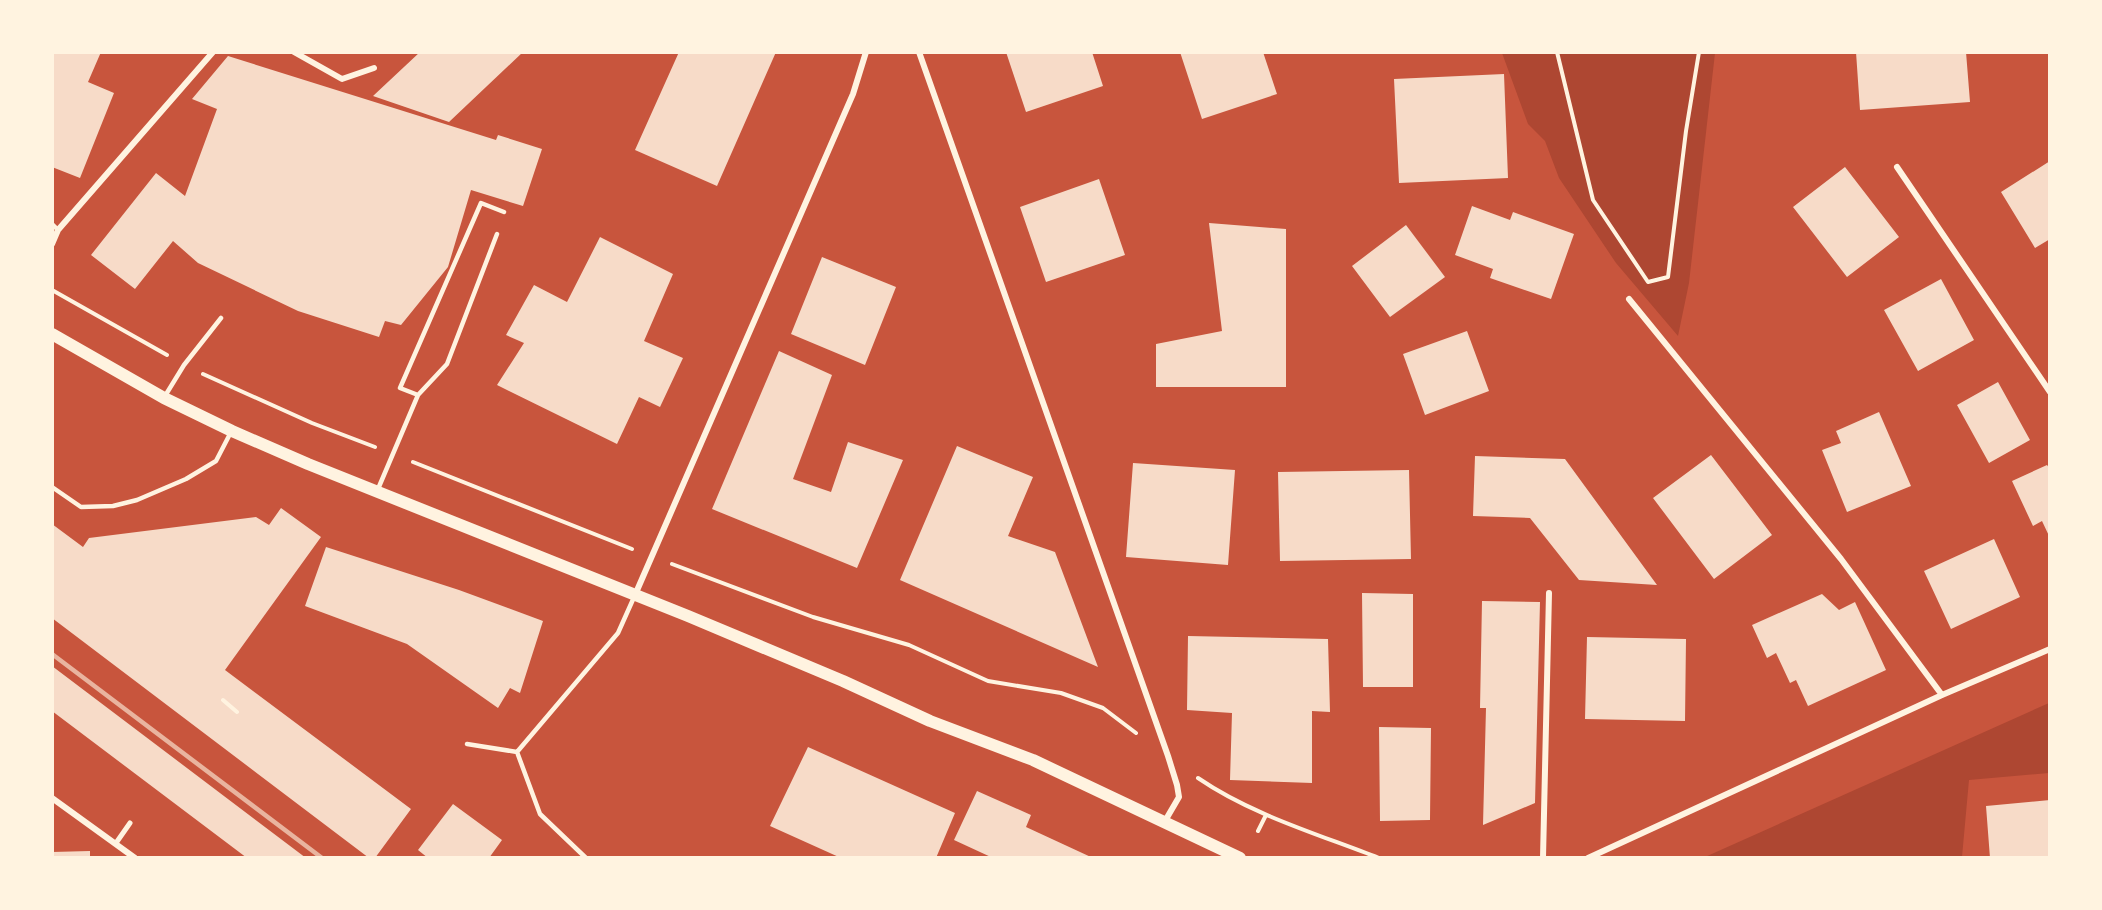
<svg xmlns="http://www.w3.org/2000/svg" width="2102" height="910" font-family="'Exo 2',sans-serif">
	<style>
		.green { fill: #ae4732 }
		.building { fill: #f7dbc8 }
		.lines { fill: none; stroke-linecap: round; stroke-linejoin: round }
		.path { stroke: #fff3e0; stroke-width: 4 }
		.service { stroke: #fff3e0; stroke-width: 4.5 }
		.pedestrian { stroke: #fff3e0; stroke-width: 5 }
		.minor { stroke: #fff3e0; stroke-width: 6 }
		.secondary { stroke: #fff3e0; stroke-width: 12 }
		.rail { stroke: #e9b49f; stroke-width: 4.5 }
	</style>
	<rect width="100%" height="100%" fill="#c8553d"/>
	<path class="green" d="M1502,53h213l-26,230 -11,53 -62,-73 -57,-85 -14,-37 -17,-17z
		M2049,703v70l-80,7 -7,77h-257z"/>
	<path class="building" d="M52,52h49l-13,30 26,11 -34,85 -28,-11z
		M420,52h103l-74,70 -76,-26z
		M679,52h97l-59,134 -82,-36z
		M1006,52h86l11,34 -77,26z
		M1180,52h83l14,42 -75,25z
		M1856,52h110l4,50 -110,8z
		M228,56l268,84 2,-5 44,14 -19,57 -52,-16 -23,77 -47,58 -16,-4 -6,16 -81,-26 -100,-48 -25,-22 -38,48 -44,-34 65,-82 29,23 32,-87 -25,-10z
		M1504,74l4,104 -109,5 -5,-104z
		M2050,161v78l-15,9 -34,-56z
		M1845,167l54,70 -52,40 -54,-70z
		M1099,179l26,76 -79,27 -26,-75z
		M1472,206l38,14 3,-8 61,22 -23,65 -61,-21 3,-9 -38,-14z
		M1209,223l77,6v158h-130v-43l66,-13z
		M1406,225l39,52 -55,40 -38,-51z
		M600,237l73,37 -29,67 39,17 -23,49 -21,-10 -22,47 -120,-59 27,-42 -18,-8 28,-50 33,17z
		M822,257l74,30 -31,78 -74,-31z
		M1941,279l33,61 -56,31 -34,-61z
		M1467,331l22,60 -64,24 -22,-61z
		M779,351l53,24 -39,104 38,13 17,-50 55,18 -46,108 -145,-59z
		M1998,382l32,58 -41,23 -32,-58z
		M1879,412l32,74 -64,26 -25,-62 19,-7 -5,-12z
		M957,446l76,31 -25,59 47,16 43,115 -198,-87z
		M1711,455l61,80 -58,44 -61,-81z
		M1475,456l90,3 92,126 -78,-5 -49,-62 -57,-2z
		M1133,463l102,7 -7,95 -102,-8z
		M2047,465l3,4v69l-8,-17 -9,5 -21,-45z
		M1409,470l2,89 -131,2 -2,-89z
		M281,508l40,29 -96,133 186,139 -36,49h-6l-317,-240v-94l31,23 6,-9 167,-21 13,8z
		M1994,539l26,58 -69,32 -27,-58z
		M326,547l133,43 84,31 -23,72 -10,-5 -12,20 -91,-64 -102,-38z
		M1362,593l51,1v93h-50z
		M1822,594l17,16 16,-8 31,68 -78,36 -12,-26 -6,3 -14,-30 -9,5 -15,-33z
		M1482,601l58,1 -5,201 -52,22 3,-117h-6z
		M1188,636l140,3 2,73 -18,-1v72l-82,-3 2,-67 -45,-3z
		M1587,637l99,2 -1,82 -100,-2z
		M52,666l254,192h-59l-195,-147z
		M1379,727l52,1 -1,92 -50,1z
		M808,747l147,66 -19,45h-95l-71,-32z
		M977,791l54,24 -5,12 67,31h-100l-39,-18z
		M2050,800v58h-60l-4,-52z
		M453,804l49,36 -13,18h-61l-10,-8z
		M90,851v7h-38v-6z"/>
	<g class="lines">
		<path class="path" d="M1557,52l36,148 55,82 20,-5 18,-146 13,-79
			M52,290l115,65
			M203,374l109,49 63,24
			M413,462l219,87
			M672,564l141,53 96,28 79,36 73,12 42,15 33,25
			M223,700l14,12
			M1198,778c54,37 120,56 181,80
			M1258,831l8,-16"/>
		<path class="service" d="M52,224l6,6
			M418,395l29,-31 50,-130
			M165,396l19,-31 37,-47
			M52,487l29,20 32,-1 24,-6 49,-21 30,-18 15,-29
			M378,489l40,-94 -18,-7 81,-185 23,9
			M467,744l50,8 101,-119 17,-38
			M517,752l23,62 46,44"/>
		<path class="pedestrian" d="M116,843l14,-20"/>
		<path class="minor" d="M294,52l48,27 32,-11
			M919,52l249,704 9,29 2,12 -14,24
			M1897,167l153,225
			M52,244l6,-14 155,-178
			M1629,299l212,260 101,136
			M635,595l218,-501 13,-42
			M52,798l83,60
			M1543,858l6,-265
			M1588,858l354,-163 108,-46"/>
		<path class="secondary" d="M52,334l112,64 68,33 76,33 380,152 155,65 87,40 103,39 207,98"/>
		<path class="rail" d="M52,654l270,204"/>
	</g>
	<rect width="2102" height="910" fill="none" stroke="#fff3e0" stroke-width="108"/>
</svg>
